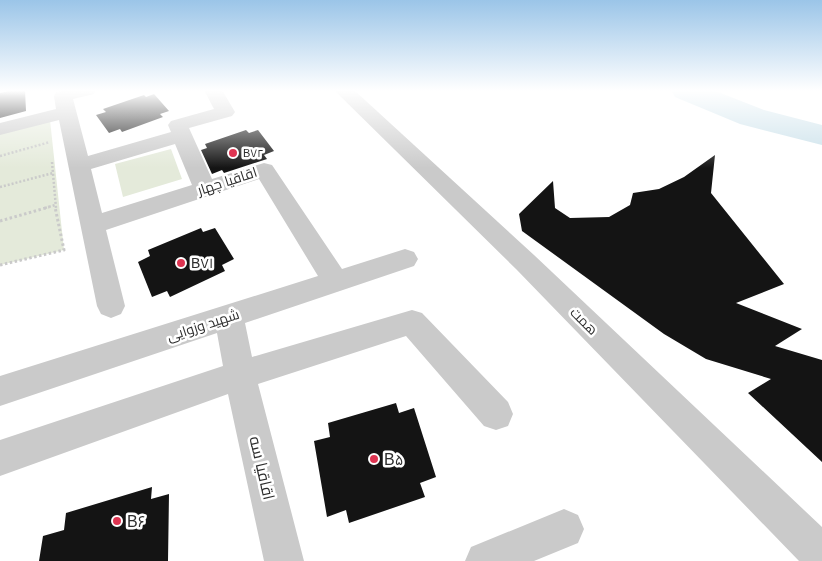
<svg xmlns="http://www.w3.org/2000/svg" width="822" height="561" font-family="Helvetica,Cairo,sans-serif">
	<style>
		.green { fill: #e4eada }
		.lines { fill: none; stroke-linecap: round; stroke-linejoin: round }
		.river { fill: #c7dfe9; fill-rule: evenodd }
		.building { fill: #141414 }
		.path-far1 { stroke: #cacaca; stroke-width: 2.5; stroke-dasharray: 2 2; stroke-linecap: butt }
		.path { stroke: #cacaca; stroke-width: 3; stroke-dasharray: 2.5 2.5; stroke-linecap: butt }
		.minor { fill: #cacaca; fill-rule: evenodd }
		.poi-dot { fill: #de3451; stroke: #fff; stroke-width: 2 }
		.labels { text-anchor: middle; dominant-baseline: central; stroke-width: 5; stroke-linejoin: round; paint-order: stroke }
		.far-poi-label { font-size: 11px; fill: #2d2d2d; stroke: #fff; text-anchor: start }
		.street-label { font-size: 14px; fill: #2d2d2d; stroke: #fff }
		.poi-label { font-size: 14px; fill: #2d2d2d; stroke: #fff; text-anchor: start }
		.near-poi-label { font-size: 16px; fill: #2d2d2d; stroke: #fff; text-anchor: start }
		.near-street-label { font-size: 16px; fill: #2d2d2d; stroke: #fff }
	</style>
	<rect width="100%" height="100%" fill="#fff"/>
	<path class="green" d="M50,120l14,130 -64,15v-133z
		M171,149l11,30 -59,18 -8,-33z"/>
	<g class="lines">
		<path class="river" d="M671,90h42l51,20 58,15v20l-82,-21 -65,-27z"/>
	</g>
	<path class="building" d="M14,90h11l1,21 -26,7v-25z
		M154,94l15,17 -9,3 3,3 -41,15 -2,-3 -11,4 -13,-18 10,-3 -3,-3 41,-14 2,2z
		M246,130l3,3 9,-3 16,21 -10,4 3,4 -43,14 -2,-3 -10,4 -11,-24 6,-2 -2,-4z
		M715,155l-4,38 73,91 -48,19 66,26 -27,17 47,14v102l-74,-69 23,-14 -65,-20 -42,-25 -142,-103 -3,-17 34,-33 2,27 15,10 39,-1 21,-12 3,-12 26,-4 25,-12z
		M201,228l2,4 12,-4 19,31 -12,6 3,6 -55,26 -3,-6 -15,6 -14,-35 12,-6 -2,-6z
		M396,403l3,10 15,-5 22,69 -16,6 5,14 -76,26 -3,-13 -19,7 -13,-76 16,-4 -2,-14z
		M152,487l-1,12 18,-5 -1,67h-129l4,-25 21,-6 2,-17z"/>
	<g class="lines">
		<path class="path-far1" d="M0,156l50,-14
			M52,162l4,46
			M0,187l53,-14
			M45,208l10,-3"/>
		<path class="path" d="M0,221l49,-14
			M0,265l64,-15 -9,-43"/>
		<path class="minor" d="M66,90h30l-2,4 -21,5 15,57 83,-24 -3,-7 3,-4 43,-12 -10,-19h18l13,22 -3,4 -43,12 23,51 52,-16 8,2 70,104 63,-20 9,3 4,7 -4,7 -169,57 7,34 160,-47 10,3 86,89 5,12 -5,12 -12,4 -12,-4 -78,-90 -148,48 46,177h-40l-36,-167 -228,82v-36l223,-74 -6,-33 -217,73v-30l318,-100 -59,-97 -153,51 19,76 -4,8 -10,4 -10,-4 -4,-8 -38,-186 -59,15v-12l56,-14 -2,-13 2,-4zM175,144l17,41 -90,28 -11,-44z
			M334,90h20l180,165 288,272v34h-23l-283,-292z
			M564,509l14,6 6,14 -6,14 -44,18h-69l6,-14z"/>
	</g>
	<linearGradient id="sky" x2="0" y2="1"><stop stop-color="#9bc5e8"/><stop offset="0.54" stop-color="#fff"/><stop offset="1" stop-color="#fff" stop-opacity="0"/></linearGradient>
	<rect width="822" height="168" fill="url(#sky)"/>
	<g class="poi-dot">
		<circle cx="233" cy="153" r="5"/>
		<circle cx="181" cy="263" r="5"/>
		<circle cx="374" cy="459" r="5"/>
		<circle cx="117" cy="521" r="5"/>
	</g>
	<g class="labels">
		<g class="far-poi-label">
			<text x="243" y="153">B۷۲</text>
		</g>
		<g class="street-label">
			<text transform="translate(227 181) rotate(-18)">اقاقیا چهار</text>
			<text transform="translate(584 321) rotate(45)">همت</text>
			<text transform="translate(203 325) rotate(-18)">شهید وزوایی</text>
		</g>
		<g class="poi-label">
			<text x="191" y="263">B۷۱</text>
		</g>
		<g class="near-poi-label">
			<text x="384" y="459">B۵</text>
			<text x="127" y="521">B۶</text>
		</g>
		<g class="near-street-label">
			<text transform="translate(262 468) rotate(77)">اقاقیا سه</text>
		</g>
	</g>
</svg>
